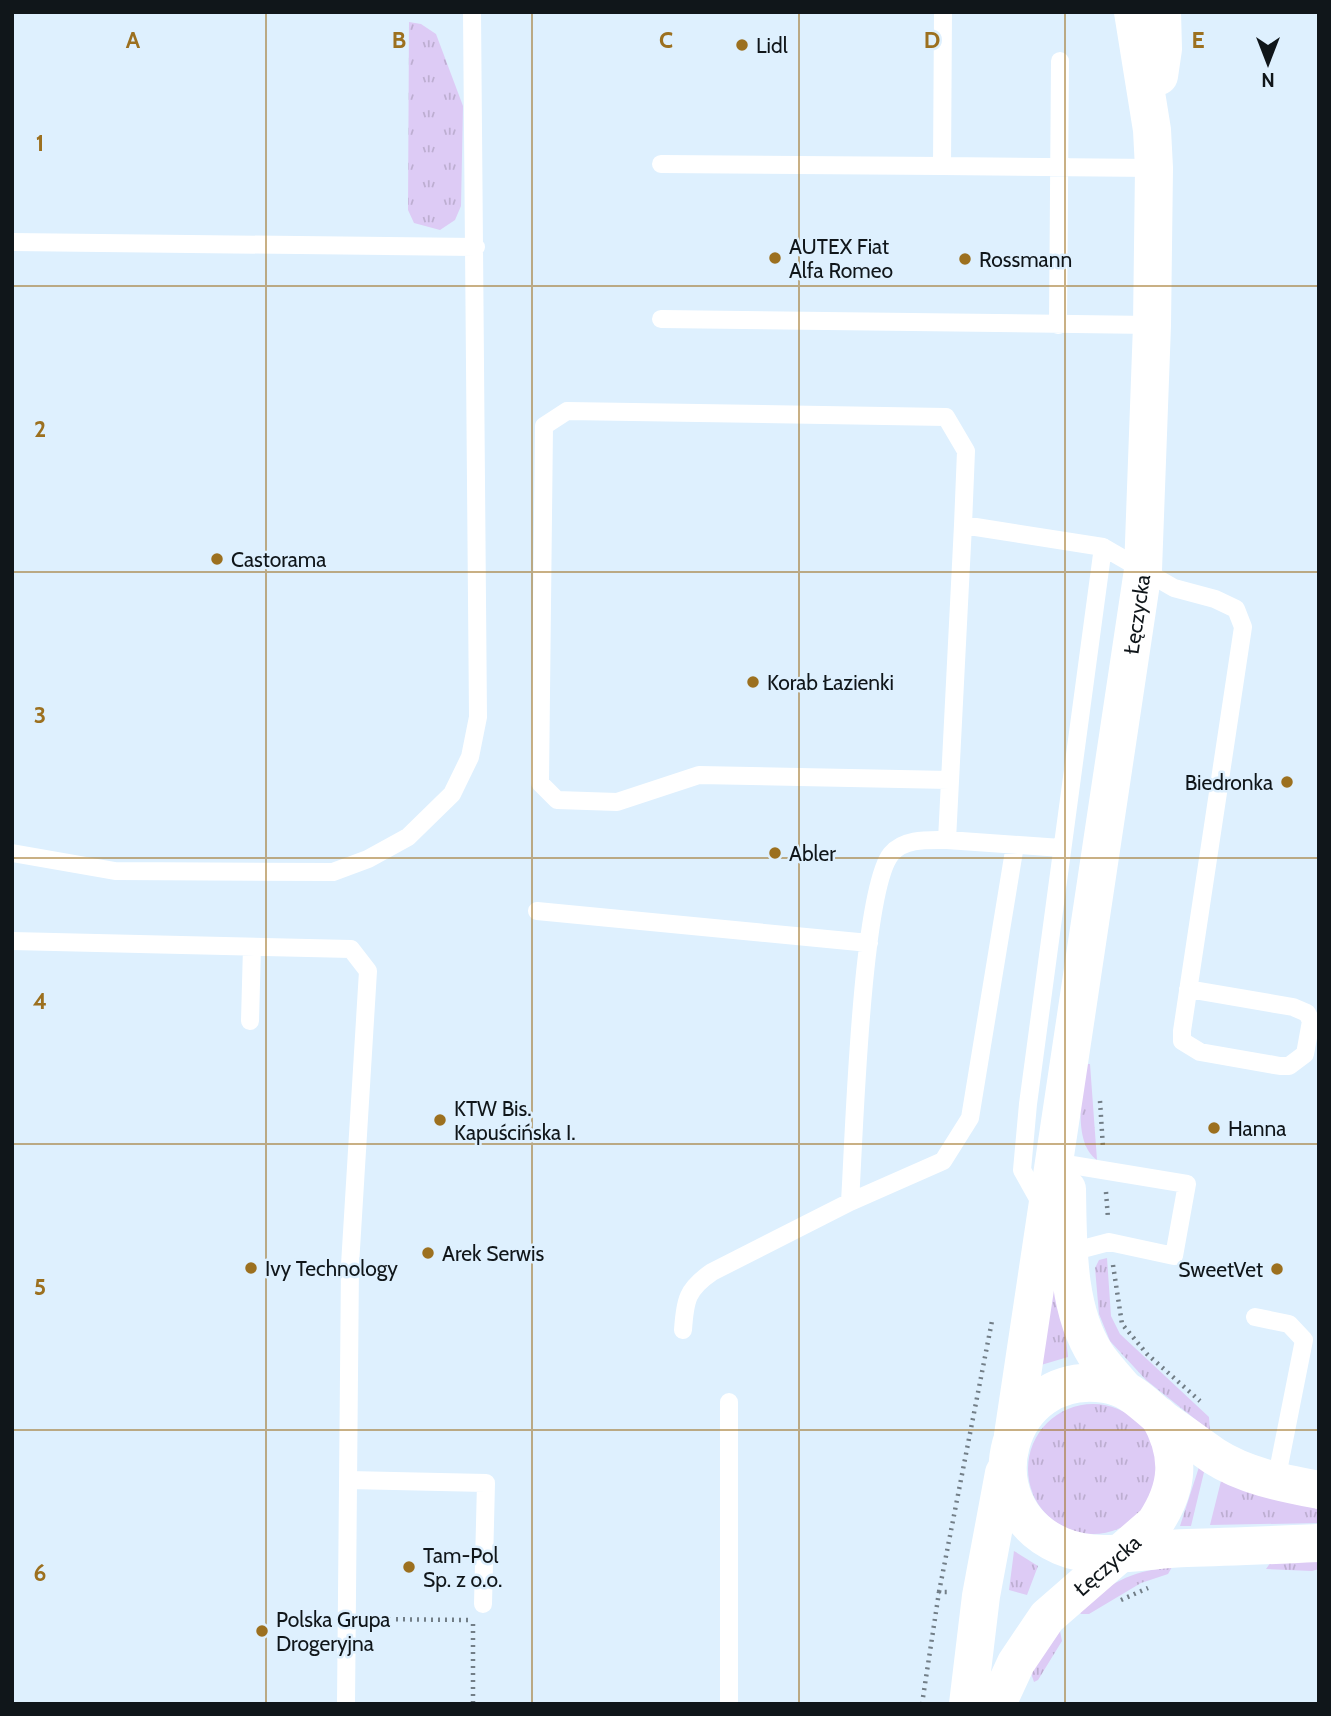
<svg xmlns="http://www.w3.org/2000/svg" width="1331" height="1716" font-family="Cabin,sans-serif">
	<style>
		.grass { fill: url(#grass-tufts) }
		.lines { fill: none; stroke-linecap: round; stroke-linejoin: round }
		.path { stroke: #727e87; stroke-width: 4.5; stroke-dasharray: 2 5; stroke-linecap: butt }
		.lane { stroke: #fff; stroke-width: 18 }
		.secondary { stroke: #fff; stroke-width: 38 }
		.grid { fill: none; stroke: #9c701f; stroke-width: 2; stroke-opacity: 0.55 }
		.poi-dot { fill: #9c701f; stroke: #def0fe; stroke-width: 2.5 }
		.labels { text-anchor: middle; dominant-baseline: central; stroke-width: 5; stroke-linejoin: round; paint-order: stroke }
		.poi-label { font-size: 21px; fill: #10161a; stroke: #def0fe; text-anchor: start }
		.street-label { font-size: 21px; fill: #10161a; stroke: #def0fe }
		.grid-label { font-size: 23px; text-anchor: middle; font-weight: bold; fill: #9c701f; stroke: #def0fe; stroke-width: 5; stroke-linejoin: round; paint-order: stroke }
	</style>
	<defs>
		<pattern id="grass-tufts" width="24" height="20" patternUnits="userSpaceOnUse" patternTransform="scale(1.75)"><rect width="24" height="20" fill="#ddcbf5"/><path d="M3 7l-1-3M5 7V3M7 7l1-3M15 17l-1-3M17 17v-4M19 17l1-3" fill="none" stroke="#bdaed1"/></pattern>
	</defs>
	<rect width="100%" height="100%" fill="#def0fe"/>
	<path class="grass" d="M409,22l12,2 15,10 27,72 -2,100 -6,14 -15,10 -26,-7 -6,-13z
		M1086,1064h4l7,96c-25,-18 -15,-69 -11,-96z
		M1057,1256l11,101 -27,8z
		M1107,1258l4,58 9,18 89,83 1,14 -64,-51 -36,-39 -11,-27 -4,-46 4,-8z
		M1028 1469a65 65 0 1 1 130 0a65 65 0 1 1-130 0Z
		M1199,1467l6,1 -14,58h-11z
		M1222,1477l97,31v15l-109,2z
		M1014,1551l24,15 -11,29 -18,-5z
		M1319,1557v12l-7,2 -46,-2 7,-10z
		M1172,1567l-4,7 -27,9 -52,31h-8l-4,-5c37,-26 48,-37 95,-42z
		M1060,1631l2,10 -24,39 -4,2 -3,-9z"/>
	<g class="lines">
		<path class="path" d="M1100,1101l3,47
			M1106,1192l2,26
			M1113,1265l9,59 25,30 53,47
			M939,1592l53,-271
			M1121,1600l27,-12
			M368,1619l100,1
			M473,1624v80
			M922,1704l17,-112h8"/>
		<path class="lane" d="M943,12l-1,154 212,2
			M661,164l281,2
			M12,242l464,5
			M661,319l491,6
			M1058,325l2,-264
			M950,780l-251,-5 -82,27 -60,-2 -17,-17 4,-357 23,-15 379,6 20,34 -3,74
			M947,840l114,8
			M12,853l103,18 218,1 35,-13 40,-22 44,-43 18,-37 8,-40 -6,-705
			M537,911l332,32
			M12,941l339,8 17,22 -18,294 -4,439
			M250,1021l2,-74
			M1066,1164l121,20 -13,72 -65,-14 -38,10
			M850,1202l93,-41 27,-43 45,-273
			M1041,1204l-19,-34 6,-66 75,-557
			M1255,1317l34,7 15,16 -28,141
			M683,1330c2,-30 4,-41 29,-58l138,-70c4,-62 11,-310 41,-348 13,-16 38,-14 56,-14l16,-315 140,22 71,41 41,11 21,10 7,18 -61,404v10l18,11 80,14h9l16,-12 6,-33 -4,-8 -14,-6 -105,-18
			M729,1402v302
			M348,1480l138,3 -3,121"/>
		<g class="secondary">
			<path d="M1159,76l4,-27 -1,-37"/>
			<path d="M1067,1189c1,53 -1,120 29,166 8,12 19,23 28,34"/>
			<path id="s1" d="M1013,1435l130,-865 9,-245 2,-157 -2,-38 -19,-118"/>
			<path d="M1319,1490c-36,-7 -74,-14 -105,-34 -17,-12 -35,-25 -52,-37 -19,-15 -31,-31 -57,-35 -99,-16 -137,122 -44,162 36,16 87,3 126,2 44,-1 88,-3 132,-5"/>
			<path d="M968,1704l13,-108 23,-123"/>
			<path id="s2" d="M997,1704l19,-41 31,-46 108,-94c24,-36 26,-68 4,-107"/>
		</g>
	</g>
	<path class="grid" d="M266,12v1692M532,12v1692M799,12v1692M1065,12v1692M12,286h1307M12,572h1307M12,858h1307M12,1144h1307M12,1430h1307"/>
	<g class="poi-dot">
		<circle cx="742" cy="45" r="7"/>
		<circle cx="775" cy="258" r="7"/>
		<circle cx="965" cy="259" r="7"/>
		<circle cx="217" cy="559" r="7"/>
		<circle cx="753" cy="682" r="7"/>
		<circle cx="1287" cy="782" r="7"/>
		<circle cx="775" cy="853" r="7"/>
		<circle cx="440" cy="1120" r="7"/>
		<circle cx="1214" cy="1128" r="7"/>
		<circle cx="428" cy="1253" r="7"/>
		<circle cx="251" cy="1268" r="7"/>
		<circle cx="1277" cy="1269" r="7"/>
		<circle cx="409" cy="1567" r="7"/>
		<circle cx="262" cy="1631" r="7"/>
	</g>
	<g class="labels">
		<g class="poi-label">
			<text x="756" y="45">Lidl</text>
			<text x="789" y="246">AUTEX Fiat<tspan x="789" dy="24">Alfa Romeo</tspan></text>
			<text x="979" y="259">Rossmann</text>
			<text x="231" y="559">Castorama</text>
			<text x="767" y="682">Korab Łazienki</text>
			<text x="1273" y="782" text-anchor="end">Biedronka</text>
			<text x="789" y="853">Abler</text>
			<text x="454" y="1108">KTW Bis.<tspan x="454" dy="24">Kapuścińska I.</tspan></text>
			<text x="1228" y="1128">Hanna</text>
			<text x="442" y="1253">Arek Serwis</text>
			<text x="265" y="1268">Ivy Technology</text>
			<text x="1263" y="1269" text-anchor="end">SweetVet</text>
			<text x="423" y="1555">Tam-Pol<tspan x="423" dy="24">Sp. z o.o.</tspan></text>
			<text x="276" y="1619">Polska Grupa<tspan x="276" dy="24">Drogeryjna</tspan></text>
		</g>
		<g class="street-label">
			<text stroke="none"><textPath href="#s1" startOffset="830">Łęczycka</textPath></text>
			<text stroke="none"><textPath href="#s2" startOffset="180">Łęczycka</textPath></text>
		</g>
	</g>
	<g class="grid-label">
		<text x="133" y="48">A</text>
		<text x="399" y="48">B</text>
		<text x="666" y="48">C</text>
		<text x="932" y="48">D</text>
		<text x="1198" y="48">E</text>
		<text x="40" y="151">1</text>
		<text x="40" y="437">2</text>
		<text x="40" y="723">3</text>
		<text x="40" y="1009">4</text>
		<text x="40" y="1295">5</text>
		<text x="40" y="1581">6</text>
	</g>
	<rect width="1331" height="1716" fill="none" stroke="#10161a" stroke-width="28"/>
	<g transform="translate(1268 63) rotate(180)" stroke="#def0fe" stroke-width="5" paint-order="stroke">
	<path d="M0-5L12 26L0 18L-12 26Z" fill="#10161a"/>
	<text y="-10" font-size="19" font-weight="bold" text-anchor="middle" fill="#10161a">N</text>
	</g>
</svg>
